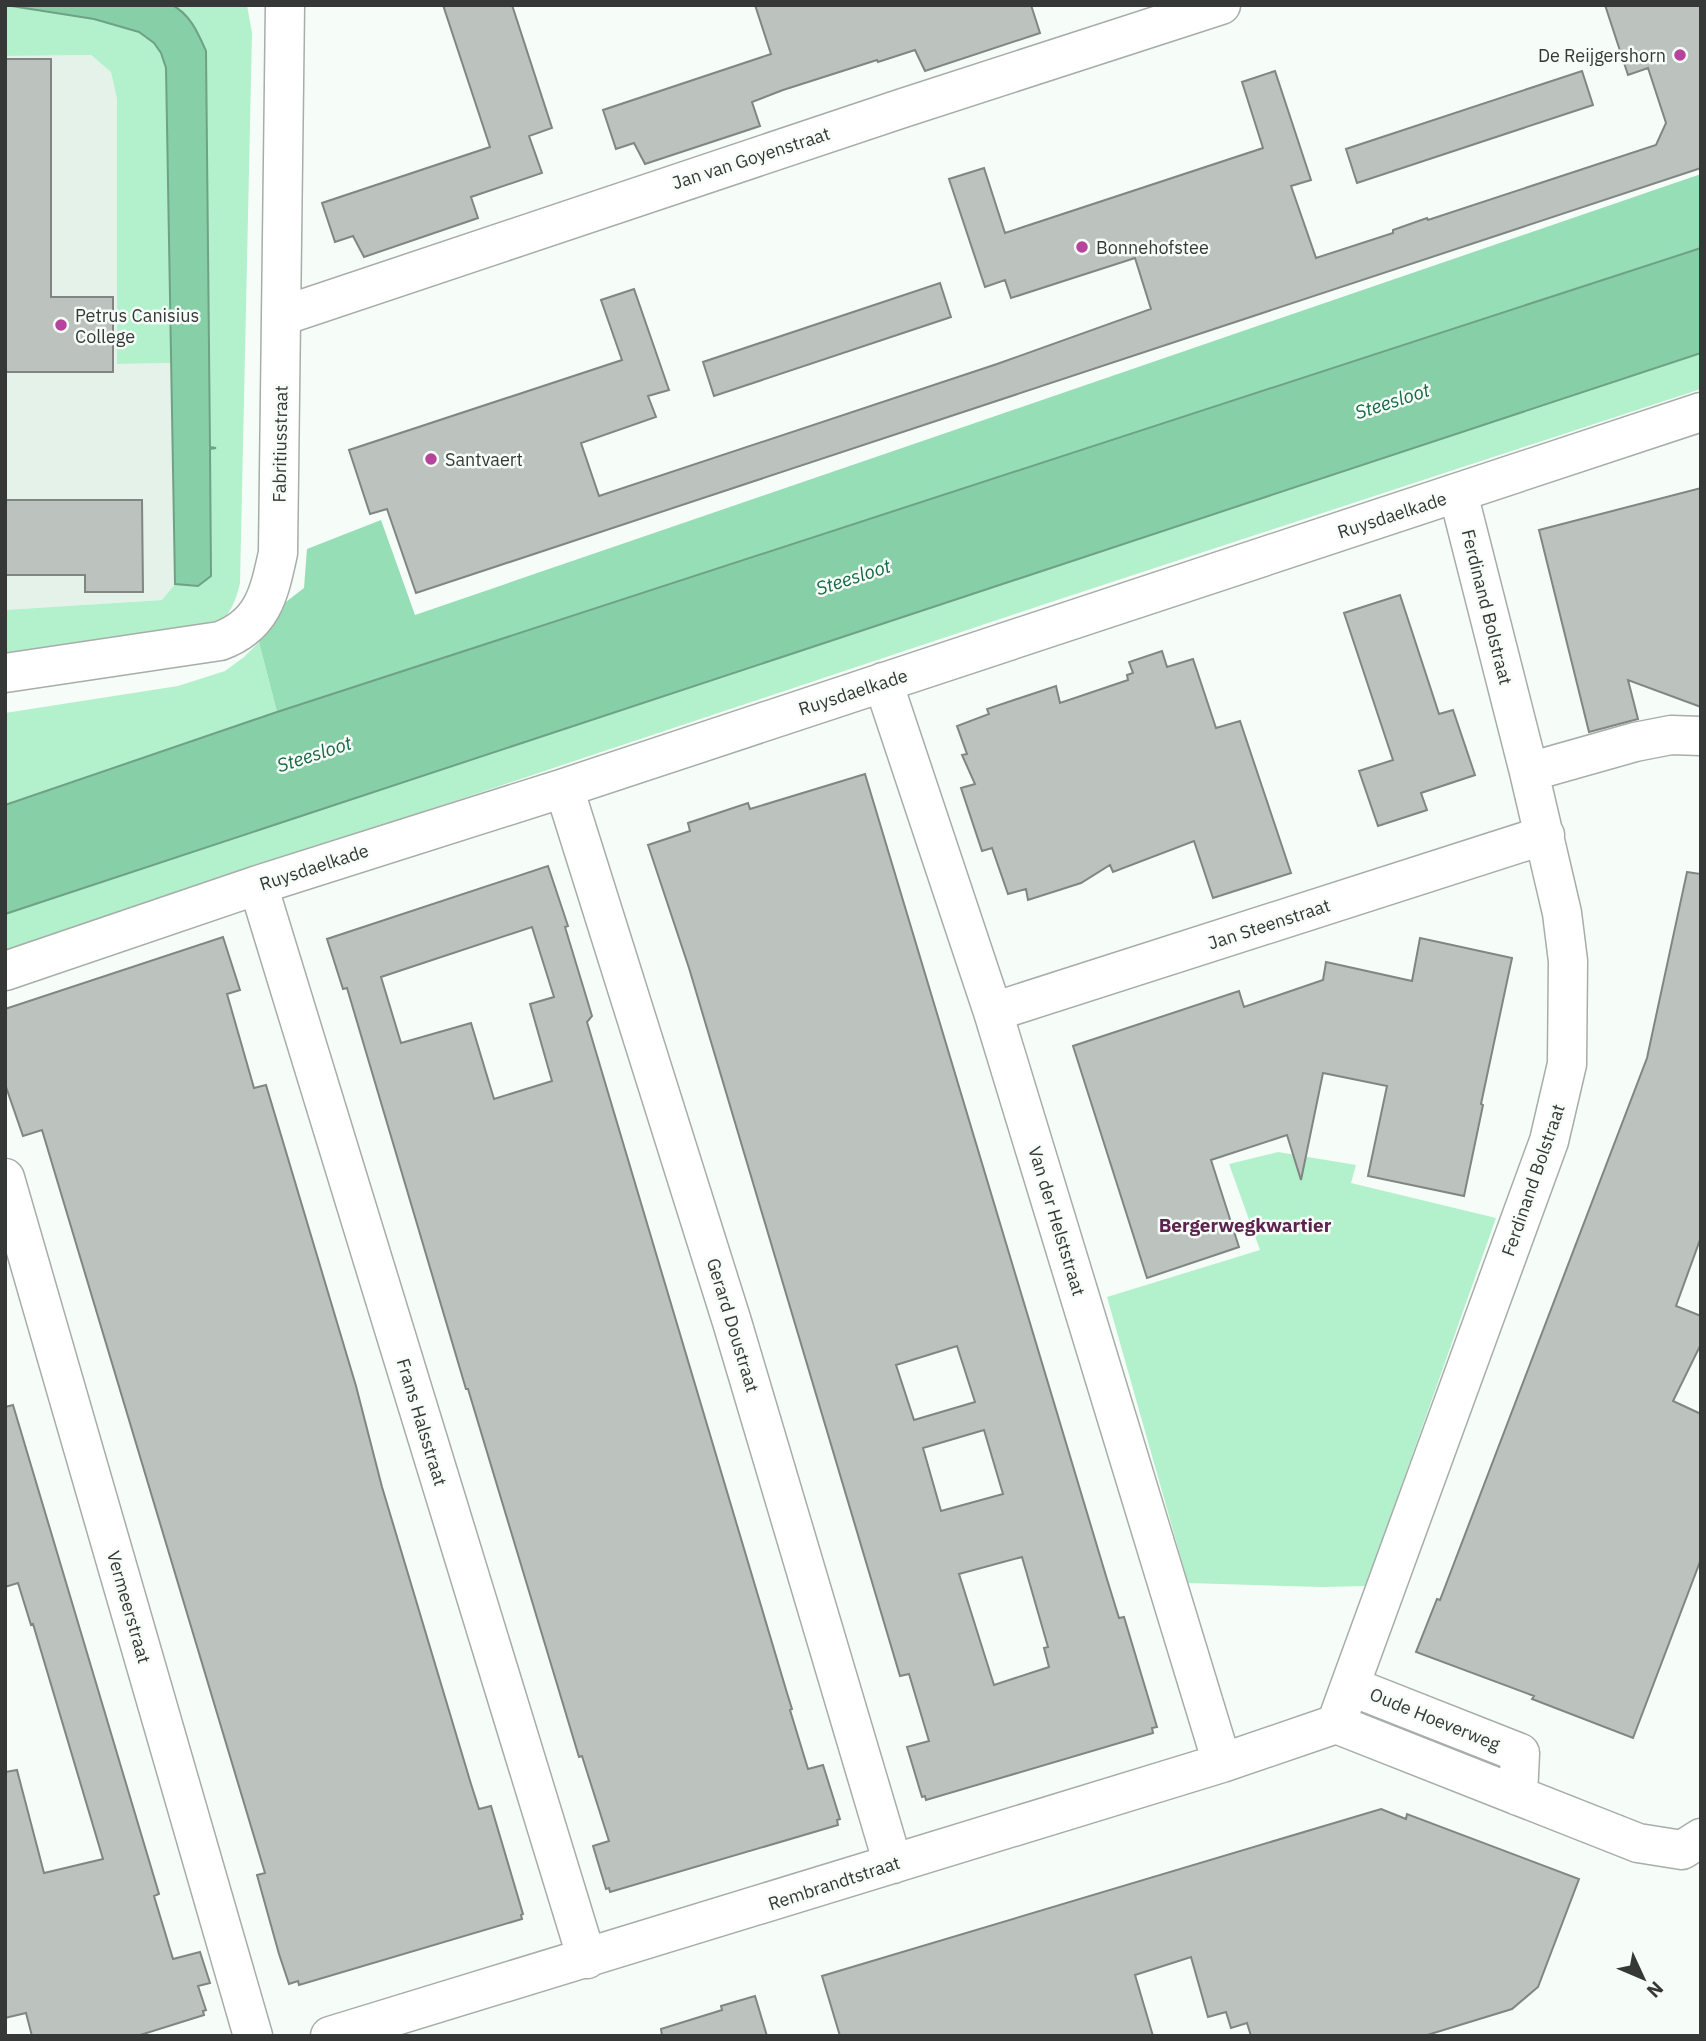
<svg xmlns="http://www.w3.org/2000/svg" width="1706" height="2041" font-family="'IBM Plex Sans',sans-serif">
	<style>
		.built { fill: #e4f2e9 }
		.green { fill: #b2f1cb }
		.forest { fill: #96deb5 }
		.water { fill: #87cfa6; stroke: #6fa285; stroke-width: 2 }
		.building { fill: #bcc2be; stroke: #818683; stroke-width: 2; fill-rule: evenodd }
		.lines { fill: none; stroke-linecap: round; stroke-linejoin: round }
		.minor-casing { stroke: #a7ada9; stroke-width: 41 }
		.minor { stroke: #fff; stroke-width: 38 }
		.poi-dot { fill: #b8439c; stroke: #f6fcf8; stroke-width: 2.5 }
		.labels { text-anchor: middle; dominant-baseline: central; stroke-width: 5; stroke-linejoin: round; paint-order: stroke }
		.poi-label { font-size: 18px; fill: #363837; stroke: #f6fcf8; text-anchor: start }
		.street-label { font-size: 18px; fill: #363837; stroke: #f6fcf8 }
		.water-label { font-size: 19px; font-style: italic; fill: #146842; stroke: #f6fcf8 }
		.neighbourhood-label { font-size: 19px; font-weight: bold; fill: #5c234e; stroke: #f6fcf8 }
	</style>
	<rect width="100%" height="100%" fill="#f6fcf8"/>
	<path class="built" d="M91,55l20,17 6,27 1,265 54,-1 3,221 -13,16 -157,10v-554z"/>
	<path class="green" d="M172,5h75l5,28 -12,550c-4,18 -10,31 -24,45l-211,36v-54l157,-10 13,-16 23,2 13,-10 -1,-128 -30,-439z
		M5,6c37,5 123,11 149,37 7,7 9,16 12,25l6,295 -55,1v-265l-6,-27 -20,-17 -86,1z
		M1701,353v36l-653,214 -1043,348v-37z
		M259,642l18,70 -272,93v-92l173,-27 47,-15 19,-14z
		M1278,1152l78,13 -5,18 145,35 -130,368 -44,1 -134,-4 -81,-286 153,-47 -31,-86z"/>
	<path class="forest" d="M1701,174v74l-1424,464 -18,-70 19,-34 26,-20 3,-39 74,-29 34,95z"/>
	<path class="water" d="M5,5h167c18,9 26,28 34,46l4,396 6,1 -6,1 1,127 -13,10 -23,-2 -9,-516 -5,-15 -7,-10 -15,-11 -45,-13z
		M1701,248v105l-1696,561v-109l272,-93z"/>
	<path class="building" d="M443,5h69l40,123 -23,8 13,37 -71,24 7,21 -114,39 -11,-21 -18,6 -13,-39 168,-56z
		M755,5h276l9,28 -115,38 -10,-21 -37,12 -1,-2 -94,30 -31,12 8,24 -115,38 -11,-21 -18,6 -13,-39 168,-56z
		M1605,5h96v163l-1285,425 -29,-84 -17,5 -21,-64 273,-90 -21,-60 33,-11 35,101 -21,6 8,21 -75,26 18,53 398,-132 154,-55 -16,-51 -124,40 -6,-18 -20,7 -36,-108 35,-11 21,65 258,-85 -21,-66 33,-11 36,109 -20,6 25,72 77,-25v-3l34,-12 1,2 228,-75 10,-22 -18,-55 -20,7z
		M5,59h46v238h62v75h-108z
		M1582,71l11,34 -236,78 -11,-34z
		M940,283l11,34 -237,79 -11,-34z
		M1701,488v219l-73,-27 10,39 -49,13 -50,-202z
		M5,500h137l1,92h-58v-17h-80z
		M1400,595l39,119 14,-4 22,65 -54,18 6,17 -49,16 -19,-55 34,-11 -49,-147z
		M1162,651l5,16 26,-8 23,69 24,-7 51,152 -78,25 -19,-57 -81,31 -3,-7 -29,18 -53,17 -2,-11 -18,5 -16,-46 -10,3 -21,-63 14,-4 -13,-29 5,-1 -10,-28 32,-12 -2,-5 69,-23 4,17 68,-23 -1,-5 6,-2 -4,-11z
		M865,774l241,802 13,42 5,-1 33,110 -5,1 1,5 -227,67 -1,-4 -3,1 -15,-50 22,-6 -20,-67 -9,2 -211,-708 -41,-123 42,-14 -2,-8 60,-20 2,6zM957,1346l18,56 -61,18 -18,-55zM984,1430l19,64 -62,17 -18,-63zM1022,1557l26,90 -4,1 5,19 -55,18 -35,-111z
		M548,866l20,60 -3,1 27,89 -5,6 200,671 5,16 -2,1 18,59 15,-4 17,54 -3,1 1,5 -228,67 -1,-4 -3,1 -13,-43 16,-5 -27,-85 -3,1 -111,-368h-2l-119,-401 -4,1 -16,-50zM532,927l22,70 -24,7 22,77 -58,18 -23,-76 -70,20 -20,-66z
		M1687,872l14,2v363l-25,69 25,10v28l-28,57 28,13v145l-68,179 -101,-39 2,-3 -118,-44 21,-53 3,1 207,-542z
		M223,937l17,53 -13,4 27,94 12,-3 90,301 26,101 89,297 8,25 12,-3 32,108 -2,1 1,4 -223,66 -1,-4 -9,3 -10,-30 -22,-79 8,-2 -223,-743 -19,6 -18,-52v-75z
		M1420,938l92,20 -31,146 2,1 -19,91 -96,-20 19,-90 -64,-13 -22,107 -14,-45 -76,25 28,87 -92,31 -74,-232 166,-55 5,16 79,-27 3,-18 86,19z
		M13,1405l146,489 -5,2 19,63 27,-7 10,31 -12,3 8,24 -3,1 1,4 -67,21h-105l-6,-23 -21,5v-246l12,-2 27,103 59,-14 -70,-235 -2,1 -13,-42 -13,4v-180z
		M1381,1809l25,10 1,-5 172,65 -41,108 -26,22 -88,27h-173l-4,-13 -16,5 -5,-16 -18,5 -17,-60 -56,18 18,61h-313l-18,-60z
		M755,1996l12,40h-105l-1,-7 61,-19 -1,-4z"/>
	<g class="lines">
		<g class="minor-casing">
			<path id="minor" d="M282,316l621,-208 318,-103
				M5,673l215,-32c43,-16 49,-47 58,-88l7,-548
				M883,682l110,330 229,751
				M1529,772l106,-30 36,-7 30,1
				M564,788l168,534 161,542
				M258,885l329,1074
				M5,971l253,-86 306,-97 1137,-376
				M993,1012l552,-177
				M5,1178l248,858
				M1350,1686l170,67 -2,43
				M1336,1724l213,-583 18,-77 1,-103 -6,-48 -33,-141 -71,-279
				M1336,1724l302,119 44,7 19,-12
				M330,2036l892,-273 114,-39"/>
		</g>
		<use href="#minor" class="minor"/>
	</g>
	<g class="poi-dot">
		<circle cx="1680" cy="55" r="7"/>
		<circle cx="1082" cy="247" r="7"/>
		<circle cx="61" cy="325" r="7"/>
		<circle cx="431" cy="459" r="7"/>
	</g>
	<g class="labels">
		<g class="poi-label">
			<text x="1666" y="55" text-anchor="end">De Reijgershorn</text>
			<text x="1096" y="247">Bonnehofstee</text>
			<text x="75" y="315">Petrus Canisius<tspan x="75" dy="21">College</tspan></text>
			<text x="445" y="459">Santvaert</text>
		</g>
		<g class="street-label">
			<text transform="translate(751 158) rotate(-18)">Jan van Goyenstraat</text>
			<text transform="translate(280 444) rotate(-89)">Fabritiusstraat</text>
			<text transform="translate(1392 515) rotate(-18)">Ruysdaelkade</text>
			<text transform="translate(1487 607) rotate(76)">Ferdinand Bolstraat</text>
			<text transform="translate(853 692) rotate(-18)">Ruysdaelkade</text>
			<text transform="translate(314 867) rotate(-18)">Ruysdaelkade</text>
			<text transform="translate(1269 924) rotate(-18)">Jan Steenstraat</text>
			<text transform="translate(1533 1180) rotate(-71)">Ferdinand Bolstraat</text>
			<text transform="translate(1057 1221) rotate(73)">Van der Helststraat</text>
			<text transform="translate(733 1325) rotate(73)">Gerard Doustraat</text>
			<text transform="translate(422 1422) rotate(73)">Frans Halsstraat</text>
			<text transform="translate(129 1607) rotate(74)">Vermeerstraat</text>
			<text transform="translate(1435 1719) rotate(22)">Oude Hoeverweg</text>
			<text transform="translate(834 1883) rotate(-18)">Rembrandtstraat</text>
		</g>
		<g class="water-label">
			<text transform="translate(1392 401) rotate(-18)">Steesloot</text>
			<text transform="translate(853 577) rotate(-18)">Steesloot</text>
			<text transform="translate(314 754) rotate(-18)">Steesloot</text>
		</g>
		<g class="neighbourhood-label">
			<text x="1245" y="1225">Bergerwegkwartier</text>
		</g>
	</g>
	<rect width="1706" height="2041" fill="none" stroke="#363837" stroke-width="14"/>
	<g transform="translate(1643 1978) rotate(134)" stroke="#f6fcf8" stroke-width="5" paint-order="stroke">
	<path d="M0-5L12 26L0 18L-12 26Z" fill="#363837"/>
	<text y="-10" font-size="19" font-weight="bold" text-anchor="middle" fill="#363837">N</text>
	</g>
</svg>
